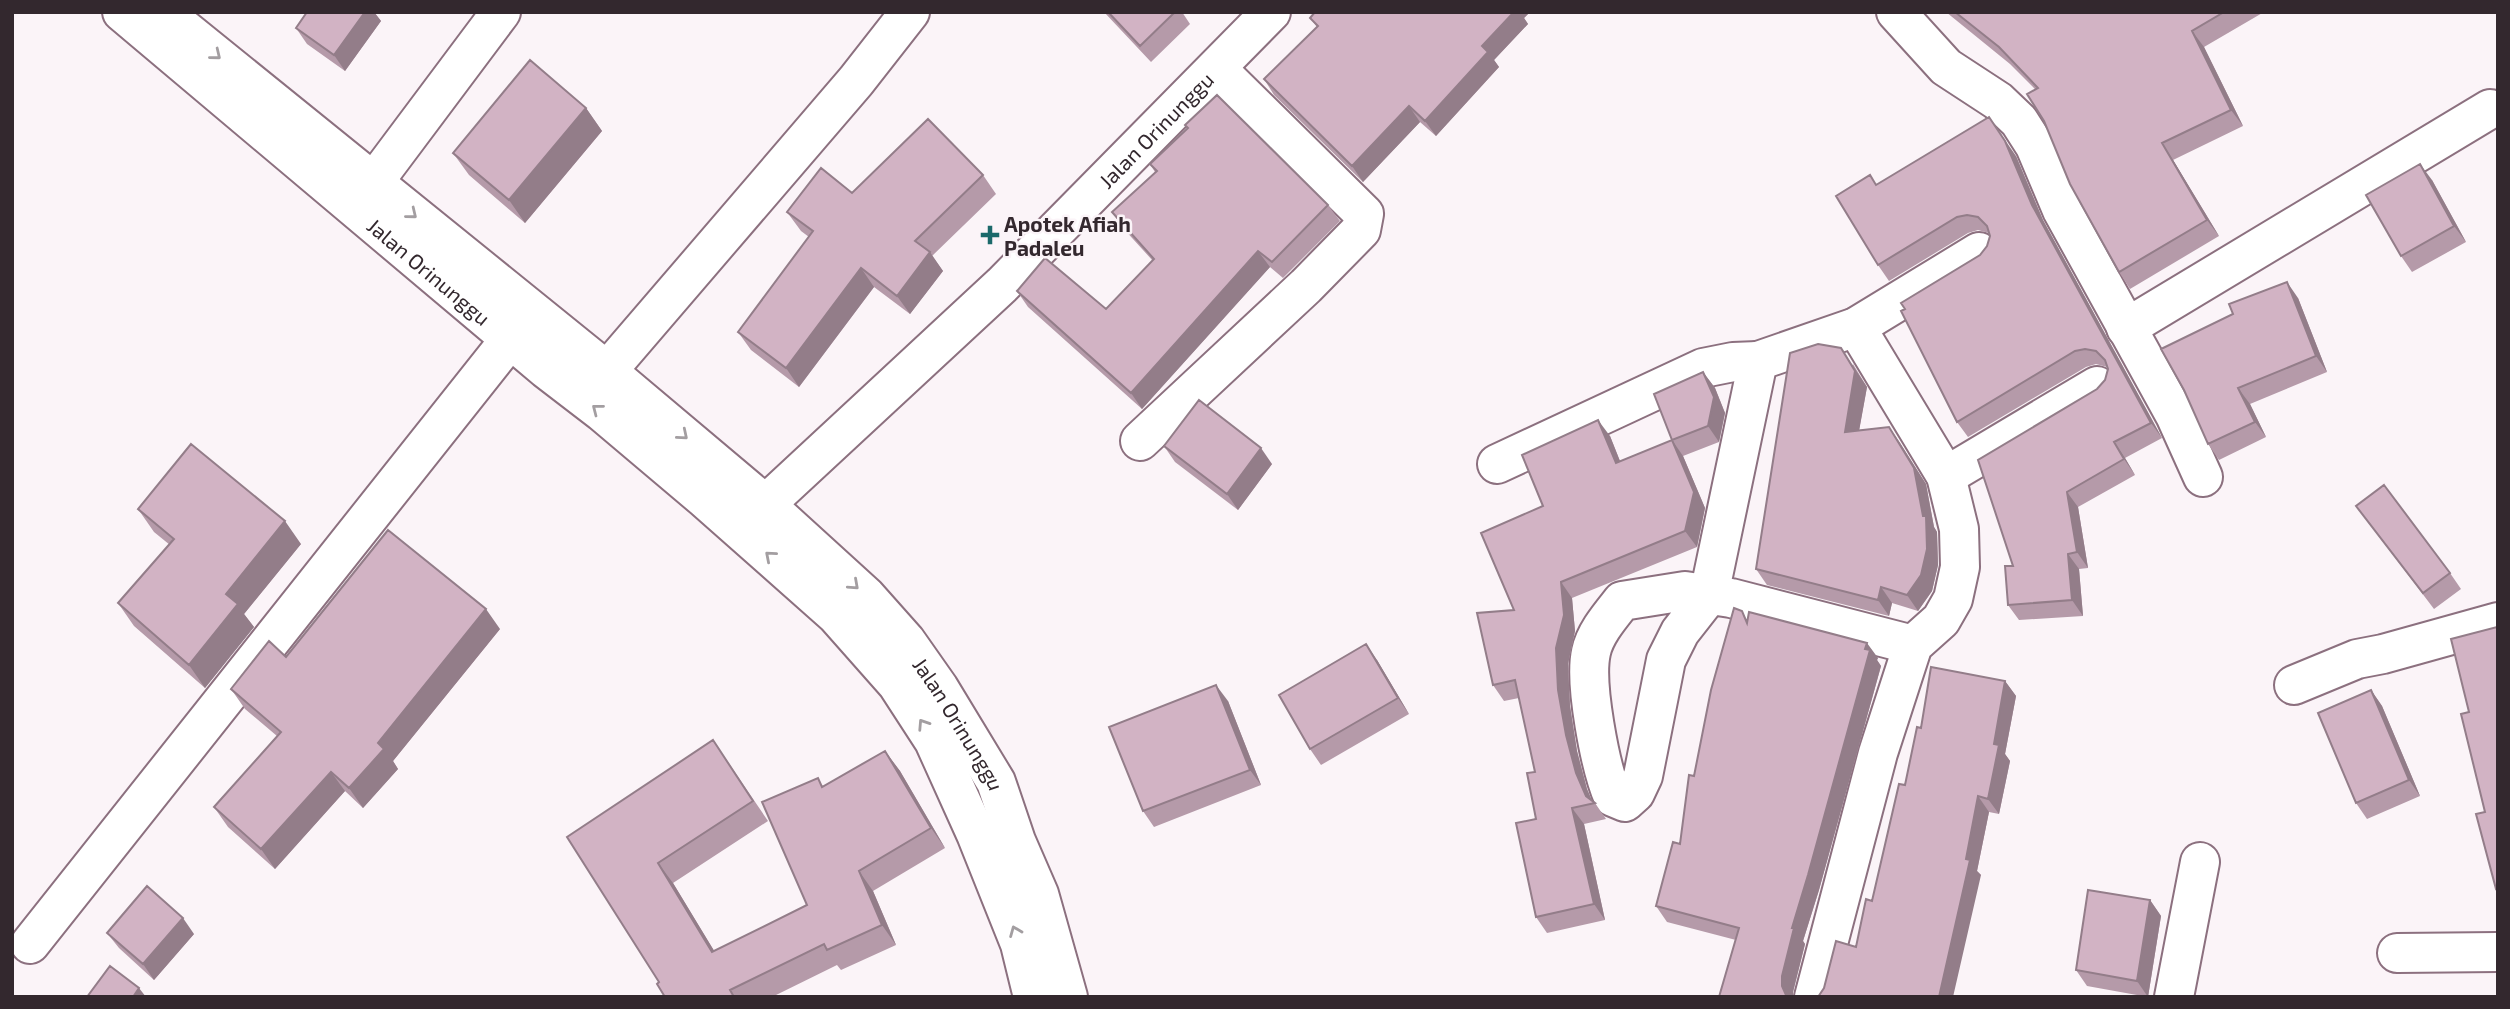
<svg xmlns="http://www.w3.org/2000/svg" width="2510" height="1009" font-family="'Exo 2',sans-serif">
	<style>
		.lines { fill: none; stroke-linecap: round; stroke-linejoin: round }
		.street-casing { stroke: #8c707f; stroke-width: 42 }
		.secondary-casing { stroke: #8c707f; stroke-width: 42 }
		.street { stroke: #fff; stroke-width: 38 }
		.secondary { stroke: #fff; stroke-width: 38 }
		.wall { fill: #b59aa9 }
		.shaded-wall { fill: #937d89 }
		.building { fill: #d2b3c4; stroke: #937d89; stroke-width: 2 }
		.oneway { stroke: #a39ea1 }
		.poi-dot { fill: #1b696a; stroke: #fbf4f8; stroke-width: 2.5 }
		.labels { text-anchor: middle; dominant-baseline: central; stroke-width: 5; stroke-linejoin: round; paint-order: stroke }
		.street-label { font-size: 21px; fill: #33282e; stroke: #fbf4f8 }
		.poi-label { font-size: 21px; font-weight: bold; fill: #33282e; stroke: #fbf4f8; text-anchor: start }
	</style>
	<rect width="100%" height="100%" fill="#fbf4f8"/>
	<g class="lines">
		<g class="street-casing">
			<g id="street">
				<path d="M1896,12l50,55 52,34 21,20 16,25 27,64 113,205 28,62"/>
				<path d="M373,183l128,-171"/>
				<path d="M2126,328l364,-219"/>
				<path d="M607,371l249,-290 54,-69"/>
				<path d="M1140,441l166,-155 55,-56 3,-16 -147,-145"/>
				<path d="M1497,464l206,-96 30,-6 25,-1"/>
				<path d="M1946,476l151,-90"/>
				<path id="s1" d="M740,528l262,-243 269,-273"/>
				<path d="M1913,645l-182,-47 -46,-7 -63,10c-11,14 -27,32 -31,51 -7,31 9,115 22,145l12,5 10,-9 8,-17 23,-116 14,-28 29,-37 49,-234 98,-34 123,-75"/>
				<path d="M2294,685l63,-26 26,-5 115,-32"/>
				<path d="M30,944l481,-606 18,-26"/>
				<path d="M2397,953l101,-1"/>
				<path d="M1814,997l64,-244 35,-108 28,-25 12,-21 7,-32 -1,-38 -13,-53 -90,-149"/>
				<path d="M2174,997l26,-135"/>
			</g>
		</g>
		<g class="secondary-casing">
			<g id="secondary">
				<path id="s2" d="M122,12l424,357 56,43 103,87 131,116 61,69 37,57 42,93 44,110 13,53"/>
				<path id="s3" d="M163,12l444,359 159,134 100,91 40,45 33,47 57,94 20,59 23,53 29,103"/>
			</g>
		</g>
		<use href="#street" class="street"/>
		<use href="#secondary" class="secondary"/>
	</g>
	<path class="wall" d="M307,12h67l7,9 -36,50 -38,-27 -11,-16z
		M1104,12h78l8,12 -39,38z
		M1315,12h215l-6,6 4,6 -34,36 5,7 -63,69 -16,-14 -57,60 -89,-87 -10,-16 53,-52 -7,-9z
		M1946,12h318l-60,35 39,79 -70,34 46,76 -89,53 -11,-17 -84,-183 -25,-25z
		M586,108l16,23 -77,92 -56,-48 -16,-22z
		M2016,156l27,64 119,218 -37,20 10,17 -57,32 10,61 -9,1 4,47 -64,4 -11,-15 5,-39 84,-177 8,-9 3,-11 -1,-2 -11,-3 -10,3 -118,70 -11,-15 23,-167 7,-9 3,-10 -1,-3 -11,-3 -10,3 -79,48 -11,-16 -1,-80z
		M1150,164l178,41 12,16 -57,57 -13,-11 -128,142 -114,-102 -11,-16 89,18 47,-48 -30,-33 -11,-16 43,-40z
		M983,175l13,19 -64,62 11,15 -33,43 -36,-27 -75,100 -48,-37 -13,-18 71,-95 -8,-6 -14,-19 65,-19z
		M2432,180l34,62 -54,30 -11,-16z
		M2298,298l29,74 -77,32 16,33 -47,23 -11,-16 -24,-54z
		M1853,364l14,23 -8,43 30,-3 11,16 26,41 8,43 3,5 1,33 -6,26 -14,20 -26,-8 -3,13 -122,-31 -11,-16z
		M1703,372l12,16 10,25 -6,29 -36,14 22,52 -8,39 -125,51 3,33 -7,33 2,42 7,45 10,38 5,12 3,2 11,16 -22,5 21,96 -58,13 -11,-16v-98l-1,-47 -16,-74 -15,3 -11,-16 21,-75 29,-104 67,-70 10,25 52,-21z
		M1164,446l108,18 -34,46 -63,-48z
		M2356,506l94,67 11,16 -27,20z
		M138,509l163,35 -57,70 10,13 -49,61 -71,-62 -16,-23 52,-58 -16,-13z
		M1748,619l130,39 -1,2 4,6 -62,224 -16,51 2,3 -12,48 -57,-52 -69,-18 -11,-16 24,-62 14,-68z
		M500,629l-107,132 5,8 -35,39 -18,-17 -70,78 -47,-42 -14,-20 63,-71 -32,-27 -14,-20 55,-32z
		M1377,660l32,54 -88,51 -11,-16z
		M2005,681l11,15 -11,58 5,7 -11,53 -10,-2 -12,59 4,4 -125,72 16,-46 49,-173z
		M2371,690l11,16 38,90 -53,23 -11,-16z
		M1228,701l33,84 -107,42 -11,-16z
		M713,740l55,81 -95,62 41,68 93,-46 17,-119 61,-35 15,20 45,77 -72,43 23,54 -55,25 -4,-5 -65,32h-107l-6,-15 -92,-145z
		M2150,900l11,16 -13,81 -61,-11 -11,-16z
		M107,933l87,1 -40,46 -35,-32z"/>
	<path class="shaded-wall" d="M365,12h9l7,9 -36,50 -11,-16z
		M1514,12h16l-6,6 4,6 -34,36 5,7 -63,69 -11,-15 57,-75z
		M2192,31l12,16 39,79 -12,-16z
		M1409,106l11,16 -57,60 -11,-16z
		M586,108l16,23 -77,92 -16,-23z
		M1989,117l27,39 27,64 119,218 -11,-15 -119,-218z
		M2162,143l11,17 46,76 -12,-16z
		M2420,164l12,16 34,62 -12,-16z
		M1258,251l12,16 -128,142 -11,-16z
		M930,252l13,19 -33,43 -13,-18z
		M861,268l13,19 -75,100 -13,-19z
		M2287,282l11,16 29,74 -11,-16z
		M1841,348l26,39 -11,61 -11,-16z
		M1703,372l12,16 10,25 -6,29 -11,-16z
		M2238,388l12,16 16,33 -11,-15z
		M1598,420l12,16 17,43 -11,-16z
		M1889,427l11,16 26,41 8,43 3,5 1,33 -6,26 -14,20 -11,-16 16,-79z
		M1672,440l11,16 22,52 -8,39 -12,-16z
		M2114,442l11,16 10,17 -11,-16z
		M1261,448l11,16 -34,46 -11,-16z
		M2067,492l11,15 10,61 -11,-16z
		M285,521l16,23 -57,70 10,13 -49,61 -16,-23 37,-71z
		M2068,554l11,15 4,47 -11,-16z
		M1561,582l11,16 3,33 -7,33 2,42 7,45 10,38 6,14 -7,-7 -10,-23 -10,-38 -8,-45 -2,-42z
		M1881,587l11,16 -3,13 -11,-16z
		M486,609l14,20 -107,132 5,8 -35,39 -14,-20 29,-45z
		M1867,643l11,15 -1,2 4,6 -62,224 -16,51 2,3 -12,48v5h-8l-3,-11v-10l10,-48z
		M1366,644l11,16 32,54 -11,-16z
		M2005,681l11,15 -11,58 5,7 -11,53 -11,-15 6,-55z
		M1216,685l12,16 33,84 -11,-15z
		M2371,690l11,16 38,90 -11,-16z
		M885,751l15,20 45,77 -14,-20z
		M331,772l14,19 -70,78 -14,-20z
		M1978,796l11,16 -12,59 4,4 -28,122h-14z
		M1572,808l12,16 21,96 -11,-16z
		M658,863l15,20 54,89 -15,-20z
		M859,871l14,20 23,54 -14,-20z
		M2150,900l11,16 -13,81 -11,-16z
		M183,918l11,16 -40,46 -11,-16z
		M139,988l7,9h-13z"/>
	<path class="building" d="M307,12h58l-31,43 -38,-27z
		M1108,12h67l-35,34z
		M1315,12h199l-32,34 6,6 -63,69 -16,-15 -57,60 -88,-87 54,-53 -8,-8z
		M1955,12h269l-32,19 39,79 -69,33 45,77 -88,52 -49,-88 -26,-63 -17,-27 11,-6 -39,-41z
		M530,60l56,48 -77,92 -56,-47z
		M1217,95l111,110 -56,57 -14,-11 -127,142 -114,-102 28,-33 61,51 48,-50 -42,-47 45,-41 -7,-7 38,-36 -3,-3z
		M1989,117l16,24 27,64 119,218 -37,19 10,17 -57,33 10,60 -9,2 4,46 -64,5 -3,-39h8l-35,-106 119,-71 8,-9 3,-11 -3,-9 -9,-9 -11,-2 -10,2 -118,71 -56,-111 4,-2 -4,-6 79,-48 7,-9 3,-10 -3,-10 -9,-9 -11,-2 -10,2 -79,48 -42,-69 34,-21 6,10z
		M928,119l55,56 -68,66 15,11 -33,44 -36,-28 -75,100 -48,-36 75,-101 -26,-19 34,-44 31,25z
		M2420,164l34,62 -53,30 -35,-61z
		M2287,282l29,74 -78,32 17,34 -47,22 -24,-54 -23,-41 72,-35 -4,-10z
		M1818,344l23,4 14,23 -10,61 44,-5 25,41 9,48h3l1,33 -6,26 -14,20 -26,-8 -3,13 -122,-31 34,-216z
		M1703,372l11,25 -6,29 -36,14 -18,-46z
		M1199,400l62,48 -34,46 -63,-48z
		M1598,420l18,43 56,-23 22,52 -9,39 -124,51 3,33 -8,33 2,42 8,45 10,38 10,23 9,7 -23,5 22,96 -58,13 -20,-94 20,-4 -9,-46 8,-1 -20,-92 -22,5 -16,-72 37,-3 -33,-77 62,-27 -21,-51z
		M191,444l94,77 -59,73 12,10 -49,61 -71,-62 56,-64 -36,-30z
		M2384,485l66,88 -27,20 -67,-87z
		M388,530l98,79 -108,134 6,6 -35,39 -18,-16 -70,77 -47,-42 67,-75 -50,-43 38,-48 17,16z
		M1734,608l8,3 5,12 2,-11 118,31 -2,6 5,1 -62,225 -16,53h2l-12,48v10l4,9 -1,2h-66l20,-69 -83,-22 17,-64 7,2 9,-69 5,1 17,-86z
		M2497,627l1,261 -2,1 -20,-75 9,-2 -24,-98 8,-2 -18,-73z
		M1366,644l32,54 -88,51 -31,-54z
		M1931,667l74,14 -11,63 5,1 -11,54 -10,-3 -12,63 4,1 -31,137h-121l6,-9 12,-47 20,6 10,-48 6,2 27,-117 6,1 12,-58 4,1z
		M1216,685l34,85 -107,41 -34,-84z
		M2371,690l38,90 -53,23 -38,-90z
		M713,740l40,61 -95,62 54,89 95,-47 -45,-103 56,-24 4,9 63,-36 46,77 -72,43 23,54 -55,25 -3,-6 -94,46 4,7h-69l-8,-13 2,-2 -92,-145z
		M147,886l36,32 -40,46 -36,-31z
		M2088,890l62,10 -13,81 -61,-11z
		M110,966l29,22 -6,9h-46z"/>
	<defs><path id="oneway-chevron" d="M-2-3.5L2.5 0L-2 3.5" fill="none" stroke-width="1.6" stroke-linecap="round" stroke-linejoin="round" transform="scale(1.75)"/></defs>
	<g class="oneway">
		<use href="#oneway-chevron" transform="translate(216 55) rotate(39)"/>
		<use href="#oneway-chevron" transform="translate(412 214) rotate(39)"/>
		<use href="#oneway-chevron" transform="translate(597 409) rotate(-142)"/>
		<use href="#oneway-chevron" transform="translate(683 435) rotate(40)"/>
		<use href="#oneway-chevron" transform="translate(770 556) rotate(-139)"/>
		<use href="#oneway-chevron" transform="translate(854 585) rotate(42)"/>
		<use href="#oneway-chevron" transform="translate(923 724) rotate(-123)"/>
		<use href="#oneway-chevron" transform="translate(1015 931) rotate(-112)"/>
	</g>
	<path class="poi-dot" d="M986.5 224.5h7v7h7v7h-7v7h-7v-7h-7v-7h7z"/>
	<g class="labels">
		<g class="street-label">
			<text stroke="none"><textPath href="#s1" startOffset="576">Jalan Orinunggu</textPath></text>
			<text stroke="none"><textPath href="#s2" startOffset="402">Jalan Orinunggu</textPath></text>
			<text stroke="none"><textPath href="#s3" startOffset="1073">Jalan Orinunggu</textPath></text>
		</g>
		<g class="poi-label">
			<text x="1004" y="223">Apotek Afiah<tspan x="1004" dy="24">Padaleu</tspan></text>
		</g>
	</g>
	<rect width="2510" height="1009" fill="none" stroke="#33282e" stroke-width="28"/>
</svg>
